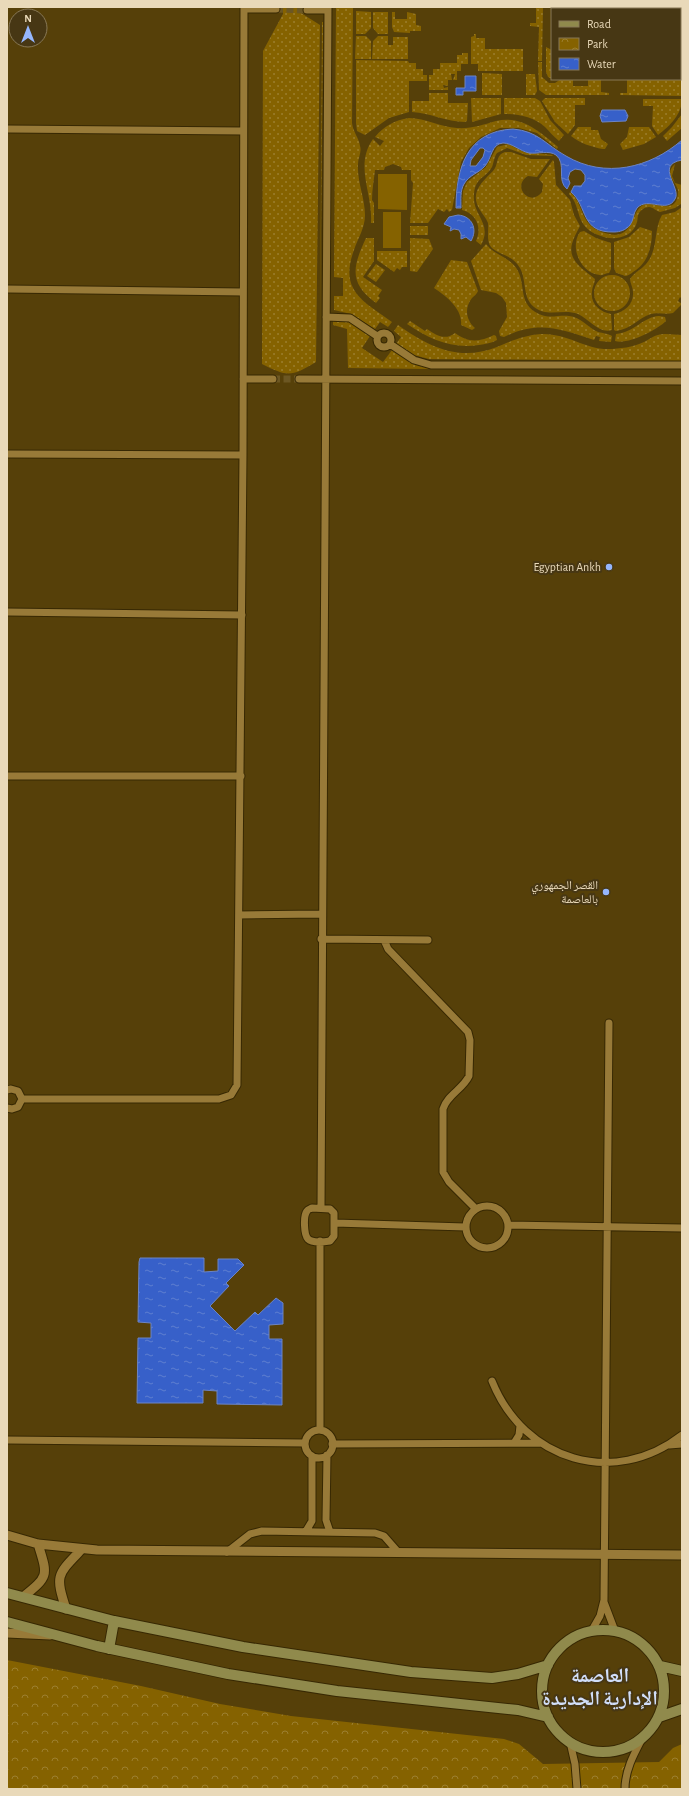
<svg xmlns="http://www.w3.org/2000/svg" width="689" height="1796" font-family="'Alegreya Sans','Noto Naskh Arabic',sans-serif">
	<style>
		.grass { fill: url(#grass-dots) }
		.park { fill: url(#park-crowns) }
		.pitch { fill: #856200 }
		.water { fill: url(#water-ripples); stroke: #6c84c4; fill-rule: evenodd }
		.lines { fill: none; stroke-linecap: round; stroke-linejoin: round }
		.minor-tunnel { stroke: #6c5723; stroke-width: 7; stroke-dasharray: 7 3.5; stroke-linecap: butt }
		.minor-casing { stroke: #372803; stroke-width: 9 }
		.tertiary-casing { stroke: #372803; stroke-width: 11 }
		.secondary-casing { stroke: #372803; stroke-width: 12 }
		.minor { stroke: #987a38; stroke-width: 7 }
		.tertiary { stroke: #987a38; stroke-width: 9 }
		.secondary { stroke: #908a4c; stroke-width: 10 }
		.poi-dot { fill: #95b6fd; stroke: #473714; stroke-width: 1.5 }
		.labels { text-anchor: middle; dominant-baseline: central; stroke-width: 4; stroke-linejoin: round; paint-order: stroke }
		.poi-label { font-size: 12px; fill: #e9d9b9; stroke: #473714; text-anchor: end }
		.town-label { font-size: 20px; font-weight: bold; fill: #d1def9; stroke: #473714 }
	</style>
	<defs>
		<pattern id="grass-dots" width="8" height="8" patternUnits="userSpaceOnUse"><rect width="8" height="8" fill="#856200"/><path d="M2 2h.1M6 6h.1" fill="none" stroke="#9c7f2f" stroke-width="1.8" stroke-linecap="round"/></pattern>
		<pattern id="park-crowns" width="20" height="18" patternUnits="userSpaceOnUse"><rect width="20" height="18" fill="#856200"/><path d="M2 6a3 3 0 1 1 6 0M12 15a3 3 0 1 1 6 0" fill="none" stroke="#9c7f2f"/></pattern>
		<pattern id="water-ripples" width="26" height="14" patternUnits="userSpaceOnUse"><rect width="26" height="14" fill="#3760c9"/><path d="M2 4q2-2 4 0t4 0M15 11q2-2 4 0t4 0" fill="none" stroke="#5e7ed0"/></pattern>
	</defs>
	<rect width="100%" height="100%" fill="#564009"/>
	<path class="grass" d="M283,7h18v6l19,12 -4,337c-25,15 -28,15 -54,2l1,-313 20,-37z
		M331,7h1l-1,254h-2z
		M336,7h17l-1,116c1,9 7,15 8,23 2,6 -2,12 -2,18 -1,18 7,34 7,51 0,13 -7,23 -11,35 -15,41 9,51 38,72l-4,5 -8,-5 -5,7 -24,-15 -17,-4v-14h9v-18l-9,-1z
		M536,7h7l-1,54h-4l1,-34 -9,-1v-3h6z
		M675,7h7v89l-62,-1v-2h7v-14h53v-70h-6z
		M356,11l15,1v16l-6,6h-9z
		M373,12h15v22h-10l-5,-6z
		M392,12h3v7h12v-7l9,2v11l5,1v5h-11v2l-16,-1 -2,-5z
		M322,22h1l-3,318z
		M474,34h2v4h9v11h38v22h-45v-7h-7v-27l3,-1z
		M356,36h10l5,5v18h-16z
		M378,36h10v9h5v-8h15v22h-36l1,-18z
		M546,47l6,3v29l-4,-2 -2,-5z
		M462,53h6v11h-7v7h-4v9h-4l2,-6h-4l1,6h-4v6l-5,-1 1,3 4,-1v3h-19v-15h4v-6h7v-6h17v-8h5z
		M356,60l52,1 1,2h7v6h7v6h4v6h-18v31l-20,6 -24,17 -8,-4 -1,-8z
		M538,62h4v15l7,6h6l6,-4h12v7h15v-7h13v13l8,1v2h-63l-7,-5z
		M482,73l20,1v21h-20z
		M526,74h9l2,17 -2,4h-9z
		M429,93h19v10h20l-1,18 -2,1c-19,0 -34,-9 -53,-10v-11h17z
		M471,98h30v16l-29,8z
		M504,98h31l5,3 10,19 14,15 -5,6c-5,-4 -9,-9 -14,-14 -11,-10 -26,-13 -41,-13z
		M545,98h40v7h-10v20l-7,9 -13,-12 -13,-21z
		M643,99h39c0,15 -12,27 -24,36l-6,-9 1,-20h-10z
		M682,114v14l-15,13 -4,-5 9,-9z
		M409,118c17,0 31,9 48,10 14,1 25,-3 39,-7 26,-6 44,11 62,26l-1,2 -20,-16 -18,-5h-19l-19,9 -12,11 -8,14 -9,48 -3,2 -2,-3 -3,3 -6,-3 -10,14h-18l3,-40 -2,-3v-10h-9l-1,-3 -8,-3 -8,3 -1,3h-9c-1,10 -3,19 -3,30l2,3v20h-3c2,-30 -17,-57 2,-84l7,7 4,-5 -9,-4c9,-11 20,-17 34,-19z
		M578,127h13v3h7l3,9 7,5 -3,5h-2c-12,-2 -23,-6 -32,-13z
		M629,127h20l7,10 -12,7 -21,6 -3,-6 7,-7z
		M508,144l16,8 29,3 -1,1 -26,-1 -19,-7 -10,5c-3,4 -3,9 -5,14 -7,12 -17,10 -18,28 -2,20 19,28 7,50l-5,-4c6,-13 1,-27 -14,-31l1,-19 4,-9 19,-15 11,-20z
		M505,152h6l20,7h19l-13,18 -9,-1c-17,10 2,32 14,16l1,-8 -4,-5 14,-19 1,2 2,23 14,15 4,15 6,11c-10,19 -15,29 5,45 3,3 7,5 10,8 0,4 -3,8 -3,12 -2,13 8,21 19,23l1,16c-13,4 -23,-11 -34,-16 -15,-6 -30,4 -44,-7 -12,-10 -7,-26 -14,-39 -8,-14 -20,-12 -29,-21 -5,-7 -2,-16 -3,-24 -2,-5 -5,-8 -8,-13 -11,-17 2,-28 13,-39 6,-6 2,-16 12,-19z
		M675,164l-3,12 3,7 7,2 -1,19 -6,4 -15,4c-4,-1 -7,-5 -11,-5 -4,0 -8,3 -10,6 -2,3 -1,6 -2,9 -4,16 -24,19 -36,14 -28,-9 -18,-28 -32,-42l1,-2c15,13 9,32 32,40 33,12 27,-19 41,-27 10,-5 36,13 35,-15 -3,-10 -14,-16 -3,-26z
		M682,207v92l-2,-2 -2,4 4,3 -9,9c-7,2 -15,-1 -22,1 -13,4 -19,15 -35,17l-2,-1v-16c11,-2 20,-10 19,-22 0,-5 -3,-9 -3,-13 7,-10 16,-10 22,-25 5,-13 3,-27 10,-39l13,-3z
		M410,226h18v9h-18z
		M640,227l12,4c0,16 -4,32 -19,41 -2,2 -6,4 -8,4 -3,-1 -7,-3 -9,-3l-2,-5v-26l15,-5z
		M584,231l12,7 15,5v26l-2,4c-3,0 -7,3 -9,2 -19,-1 -31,-28 -20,-43z
		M366,238h8v23l-11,16 19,13 -4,6 2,2 -4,5c-28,-20 -23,-37 -10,-65z
		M410,238l19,1 4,10 -16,23 -7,-1z
		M486,244c9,12 25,13 32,27 8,16 0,33 21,43 10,5 19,1 30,2 12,1 18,11 29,16 5,1 11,2 14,4l-1,6 -12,-1 1,-4 -4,-1 -2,4c-34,-11 -55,-20 -90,-3l-4,-1 -1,-5 8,-14 -1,-14 -4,-6 -6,-4 -15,-3 -10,-29z
		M377,251h30v16h-5l-2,3 -3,-2 -3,4 -17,-12z
		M451,260l16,2 11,29c-1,3 -4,5 -6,7 -8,10 -6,22 3,30l-3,2 -11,-5c2,-16 -15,-29 -27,-37z
		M376,264l9,6 -9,12 -9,-6z
		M594 293a18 18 0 1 1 36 0a18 18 0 1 1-36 0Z
		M659,316l6,1 1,4c-9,9 -38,24 -51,20l1,-7c19,-2 27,-17 43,-18z
		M333,320h14l23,16 -8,12 21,14 9,-12 15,10 24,9 -83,-1 -1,-39 -14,-4z
		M410,321l15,10 2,-2c9,6 18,12 28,4 13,10 25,9 39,2l2,1 1,4c-5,3 -12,4 -18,5 -28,4 -50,-6 -72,-21z
		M398,325c31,22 61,37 99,22 14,-6 28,-12 44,-13 26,-1 43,15 67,15 12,0 25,-2 36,-7 4,-2 9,-6 14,-7 7,-2 17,0 24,0v26l-253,-2 -19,-5 -14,-10 5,-7 -7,-6z"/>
	<path class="park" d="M7,1660l134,26 79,18 71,12 213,23 15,5 24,20 116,-2 14,-14 9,-4v45h-675z"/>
	<path class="pitch" d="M378,174h29v36l-29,-1z
		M383,212h18v36h-18z"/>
	<path class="water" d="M465,76h11v15h-13v4h-7v-7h9z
		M602,110h23l3,6 -2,5 -24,1 -2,-6z
		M513,129c25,2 33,16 53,27 39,23 84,12 116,-16v20c-28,5 0,28 -7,39 -8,15 -27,-3 -38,9 -4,5 -3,12 -7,17 -4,5 -10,7 -16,7 -34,1 -26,-26 -43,-40l3,-6h7l4,-5v-6l-4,-5 -6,-1 -5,3 -2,6 2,5 -3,6c-11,-9 0,-25 -11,-34 -7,-5 -18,-1 -27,-2 -9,-2 -17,-10 -26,-10 -12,1 -11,15 -18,23 -6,7 -16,9 -21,18 -4,7 -3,16 -3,24h-5c0,-40 11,-77 57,-79zM480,148h3l2,2 -2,7 -7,9h-6l1,-6z
		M458,215c14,1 20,14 13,26l-5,-4 -5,2v-5l-2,-4 -5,-1 -4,2 1,-4 -7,-3 5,-7z
		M140,1258h64v14l14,-1v-12h20l6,6 -18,18 3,3 -19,20 25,25 20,-19 3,3 18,-17 7,5v21l-14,1v14h13v66l-65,-1v-13l-14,-1v13h-66l1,-65h13v-15l-13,-1 1,-60z"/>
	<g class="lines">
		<path class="minor-tunnel" d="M276,9l31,1
			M273,379h26"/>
		<g class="minor-casing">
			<path id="minor" d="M244,9h32
				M307,10h21
				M7,129l236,2
				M7,289l236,3
				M326,317l24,1 27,18
				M377 340a7 7 0 1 1 14 0a7 7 0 1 1-14 0Z
				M390,344l24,16 17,5h251
				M243,379h30
				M299,379l383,2
				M7,454l236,1
				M7,612l235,3
				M7,776h234
				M239,915l82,-1
				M321,939l107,1
				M384,940l4,9 80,83 2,8 -1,36c-6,13 -22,19 -26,33v63l6,10 26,26
				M7,1090l4,-1 7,2 4,8 -4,8 -6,2 -5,-1
				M22,1099h197l12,-4 6,-10 6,-630 1,-448
				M466 1227a21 21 0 1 1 42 0a21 21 0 1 1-42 0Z
				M312,1208l18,1 4,4v23l-4,5c-6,1 -18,2 -22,-2 -4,-4 -5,-23 -1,-28 1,-2 3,-2 5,-3z
				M321,1208l7,-1201
				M335,1223l130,4
				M508,1225l174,3
				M320,1241v189
				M492,1381c32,80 122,107 190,54
				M305 1444a14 14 0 1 1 28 0a14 14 0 1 1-28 0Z
				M7,1440l298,3
				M514,1443l5,-8 1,-9
				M332,1444l209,-1
				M669,1445l13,-1
				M327,1455l-1,65 4,12
				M306,1531l6,-10v-65
				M227,1552l23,-18 12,-3 113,2 9,3 14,16
				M604,1602l11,29
				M592,1630l8,-14 4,-16 5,-577
				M570,1742l5,22 2,25
				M625,1789c0,-19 9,-35 18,-52"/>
		</g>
		<g class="tertiary-casing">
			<path id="tertiary" d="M7,1535l31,9 59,6 585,5
				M23,1597c26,-21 25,-21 15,-53
				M66,1609c-11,-34 -9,-34 15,-59
				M7,1633l43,2"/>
		</g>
		<g class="secondary-casing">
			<path id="secondary" d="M7,1593l107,28 129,26 168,25 81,6 26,-4 30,-9
				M7,1622l90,24 131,28 109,17 181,19 30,7
				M542 1691a61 61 0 1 1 122 0a61 61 0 1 1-122 0Z
				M109,1649l5,-28
				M660,1666l22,5
				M659,1717l23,-8"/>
		</g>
		<use href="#minor" class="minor"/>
		<use href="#tertiary" class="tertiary"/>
		<use href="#secondary" class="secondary"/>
	</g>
	<g class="poi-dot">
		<circle cx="609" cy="567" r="4"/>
		<circle cx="606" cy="892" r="4"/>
	</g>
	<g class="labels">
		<g class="poi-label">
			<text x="601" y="567">Egyptian Ankh</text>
			<text x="598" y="885">القصر الجمهوري<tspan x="598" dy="14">بالعاصمة</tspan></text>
		</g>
		<g class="town-label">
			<text x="600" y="1676">العاصمة<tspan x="600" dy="23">الإدارية الجديدة</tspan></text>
		</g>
	</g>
	<rect width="689" height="1796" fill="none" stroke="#e9d9b9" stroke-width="16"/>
	<rect x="551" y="8" width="130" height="72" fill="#473714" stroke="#887856"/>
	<rect x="559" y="21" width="20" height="6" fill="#908a4c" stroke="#887856"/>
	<text x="587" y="28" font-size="12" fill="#e9d9b9">Road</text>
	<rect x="559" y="38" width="20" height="12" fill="url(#park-crowns)" stroke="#887856"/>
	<text x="587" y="48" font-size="12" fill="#e9d9b9">Park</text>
	<rect x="559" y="58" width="20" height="12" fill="url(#water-ripples)" stroke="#887856"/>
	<text x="587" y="68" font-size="12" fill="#e9d9b9">Water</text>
	<g transform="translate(28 28)"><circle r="19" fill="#473714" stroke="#887856"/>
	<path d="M0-3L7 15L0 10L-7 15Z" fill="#95b6fd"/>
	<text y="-6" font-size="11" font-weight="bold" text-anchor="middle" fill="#e9d9b9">N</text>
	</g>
</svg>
